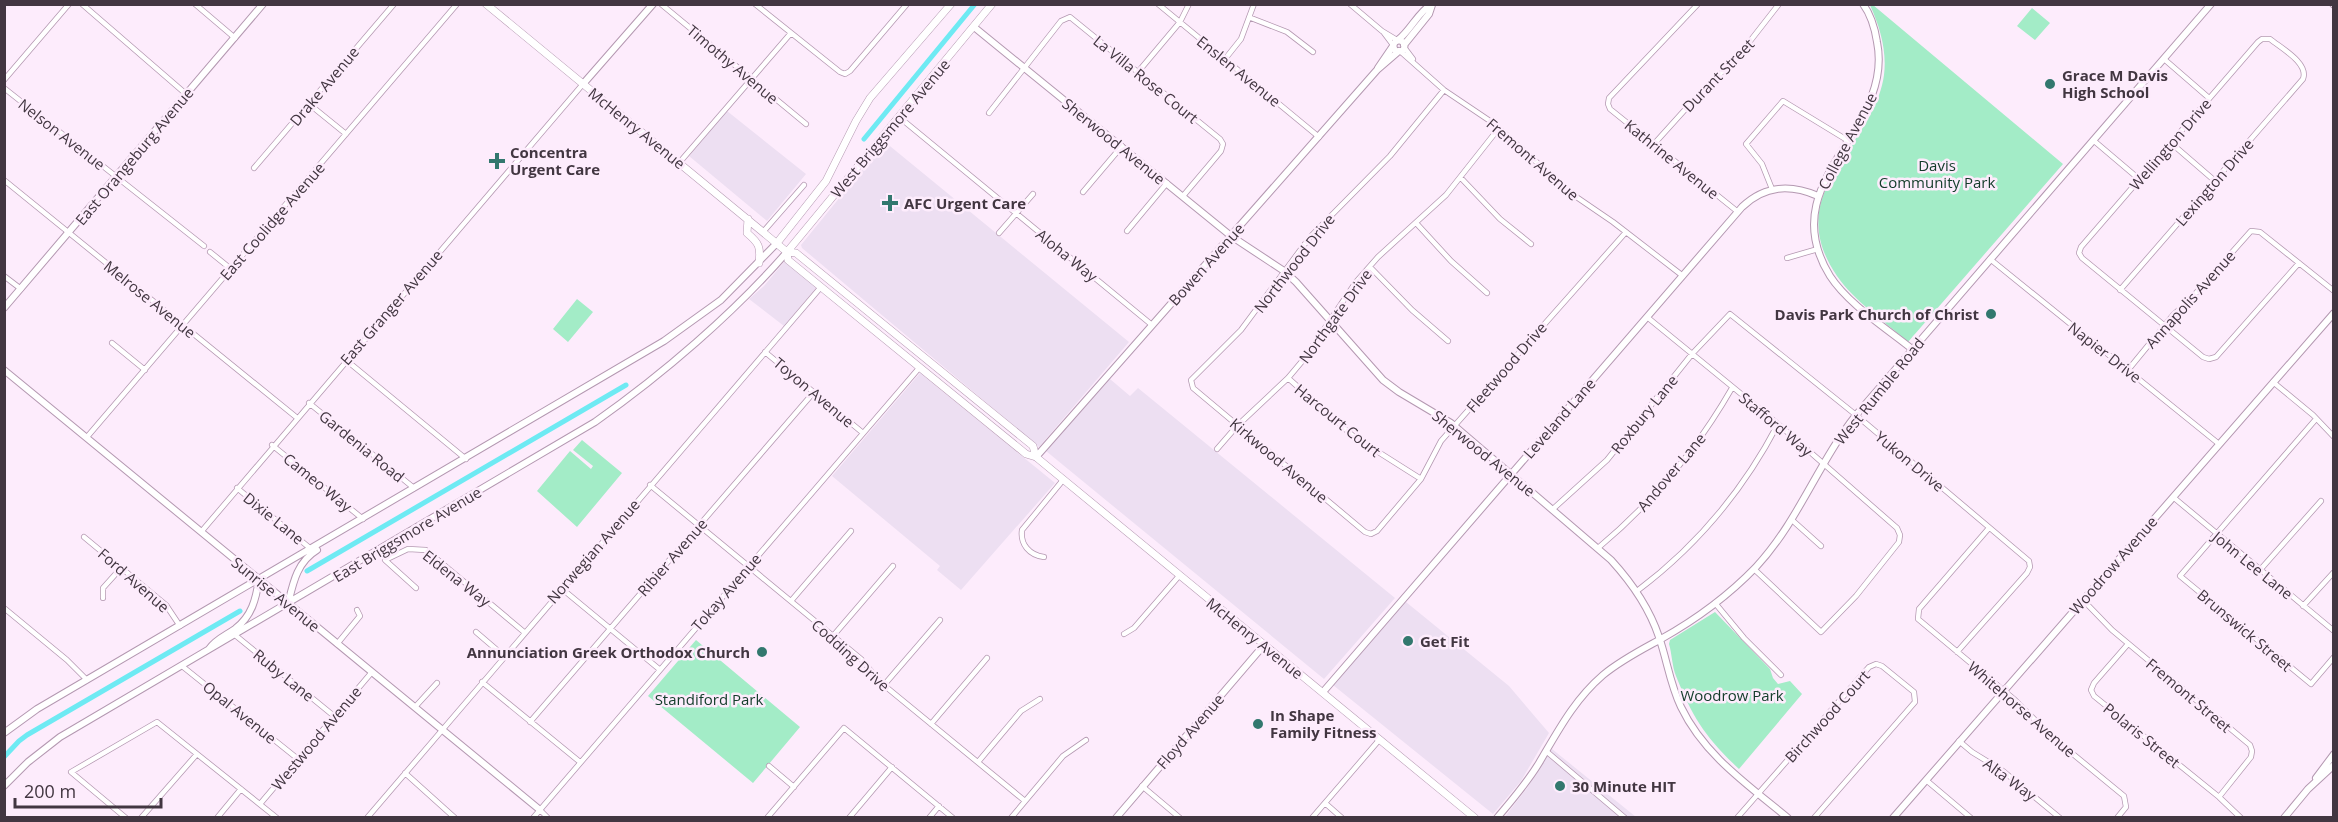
<svg xmlns="http://www.w3.org/2000/svg" width="2338" height="822" font-family="'Open Sans',sans-serif">
	<style>
		.commercial { fill: #eddff2 }
		.green { fill: #a3ecc7 }
		.lines { fill: none; stroke-linecap: round; stroke-linejoin: round }
		.canal { stroke: #6eeaf3; stroke-width: 5 }
		.street-casing { stroke: #b498b1; stroke-width: 6 }
		.secondary-casing { stroke: #b498b1; stroke-width: 8 }
		.primary-casing { stroke: #b498b1; stroke-width: 8 }
		.street { stroke: #fff; stroke-width: 4.5 }
		.secondary { stroke: #fff; stroke-width: 6 }
		.primary { stroke: #fff; stroke-width: 7 }
		.poi-dot { fill: #32786e; stroke: #fdecfc; stroke-width: 2 }
		.labels { text-anchor: middle; dominant-baseline: central; stroke-width: 5; stroke-linejoin: round; paint-order: stroke }
		.street-label { font-size: 15px; fill: #423641; stroke: #fdecfc }
		.poi-label { font-size: 15px; font-weight: bold; fill: #423641; stroke: #fdecfc; text-anchor: start }
		.park-label { font-size: 15px; fill: #123b29; stroke: #fdecfc }
	</style>
	<rect width="100%" height="100%" fill="#fdecfc"/>
	<path class="commercial" d="M727,111l79,63 -39,47 -78,-65z
		M885,142l244,200 -90,105 -237,-199 -1,-3z
		M785,261l32,26 -33,39 -35,-27 15,-13z
		M920,373l135,110 -94,107 -24,-20 3,-4 -108,-90z
		M1110,379l20,17 8,-8 257,210 -71,81 -278,-228z
		M1406,602l103,84 40,47 -28,48 -28,33 -160,-129z
		M1552,749l84,68 -132,1 23,-30z"/>
	<path class="green" d="M1870,5h3l190,159 -155,178c-24,-21 -53,-40 -71,-66 -58,-85 37,-128 47,-201 3,-24 -4,-48 -14,-70z
		M2032,8l18,15 -15,17 -18,-14z
		M577,299l16,13 -25,30 -15,-13z
		M582,440l40,33 -45,54 -40,-36 33,-40 21,18 2,-3 -20,-16z
		M1715,612l55,57 3,9 5,6 12,-3 12,13 -63,75c-34,-32 -46,-51 -63,-93 -4,-10 -4,-22 -7,-32l1,-4z
		M696,640l104,87 -47,56 -105,-87z"/>
	<g class="lines">
		<path class="canal" d="M864,139l111,-135
			M307,571l319,-186
			M4,757l15,-16 8,-6 213,-124"/>
		<g class="street-casing">
			<path id="street" d="M82,4l104,90
				M195,4l40,34
				M661,4l145,120
				M755,4l85,68 5,2 5,-3 57,-67
				M1158,4l161,133
				M1350,4l32,27 15,9
				M1698,4l-89,94 -1,6 2,5 128,103
				M1251,18l36,14 26,20
				M1384,33l9,12
				M1404,47l9,12
				M1400,51l44,39 49,33 79,71 41,28 70,54
				M1225,59l16,-20 13,-35
				M2164,59l45,39
				M1138,72l42,-50 9,-18
				M4,80l65,-76
				M4,88l200,158
				M1444,90l-54,66 -80,81 -69,93 -50,50 2,8 172,144 6,2 6,-3 44,-52 20,-38 185,-209
				M309,104l37,30
				M989,113l72,-92 9,-4 150,122 3,5 -2,7 -38,45
				M899,117l253,208
				M2093,140l46,39
				M2171,143l44,38
				M1654,144l37,-41 49,-49 39,-50
				M679,163l112,-130
				M254,168l140,-164
				M1461,178l39,41 31,25
				M4,180l292,237
				M1772,189l-10,-25 -16,-20 37,-43 64,39
				M1083,192l39,-46
				M1417,224l34,37 36,32
				M1127,231l40,-48
				M763,232l41,-47
				M999,233l34,-39
				M210,252l21,17
				M1787,258l31,-9
				M1990,259l229,185
				M1370,267l42,43 36,31
				M4,276l17,13
				M2120,290l183,-211c6,-16 -22,-31 -33,-40h-8l-4,3 -177,205 -2,6 3,5 121,99 6,2 7,-2 83,-94
				M1647,317l131,107 119,104 3,7 -1,7 -43,54 -35,36 -67,-63
				M112,343l33,27
				M765,352l98,81
				M346,360l120,99
				M2128,370l46,-56 13,-11 64,-72 9,1 74,59
				M1288,378l65,58 68,43
				M2273,382l40,33 21,22
				M309,403l105,85
				M2316,419l-136,157 131,108 23,-27
				M87,437l370,-433
				M272,445l91,74
				M1217,449l20,-23 51,-48 16,-19 52,-77 22,-25 68,-62 53,-67
				M650,485l211,174 19,23 145,119
				M237,488l74,61
				M2173,497l161,134
				M1553,509l54,-49 85,-106 38,-40 126,101 173,146 1,6 -3,6 -70,79
				M1792,520l29,26
				M1989,528l-70,81 -1,10 97,81 36,36 73,60 2,11 -9,11
				M201,532l382,-448
				M84,537l82,68 14,21
				M1598,548c55,-46 99,-99 134,-160
				M1044,557c-15,-2 -24,-13 -22,-27l41,-50
				M2260,570l61,-69
				M416,588l-31,-28 23,-11 18,1 98,82
				M561,588l98,81
				M1637,591c60,-45 106,-100 141,-167
				M103,598v-10l18,-20
				M2083,600l29,30 138,115 2,6 -1,6 -32,40
				M791,601l60,-70
				M1715,603l29,35 37,37
				M2303,606l31,-34
				M4,608l63,52 20,20
				M476,632l28,24
				M1124,634l10,-6 45,-52
				M235,635l99,81
				M833,636l60,-70
				M337,644l23,-28 -3,-6
				M2128,644l-34,39 -3,7 3,6 125,101 22,21
				M182,666l116,93
				M482,682l98,80
				M884,685l56,-65
				M415,707l22,-24
				M530,722l284,-330
				M931,724l56,-66
				M1959,741l13,11 31,19 57,47
				M1546,751l79,67
				M978,762l43,-51 19,-12
				M769,766l25,21
				M405,773l50,45
				M1926,780l45,38
				M1142,786l38,32
				M1325,803l17,15
				M260,804l112,-132
				M540,810l8,8
				M126,818l-55,-46 86,-50 120,96
				M141,818l56,-64
				M217,818l24,-29
				M367,818l454,-531
				M533,818l387,-451
				M767,818l77,-90 109,90
				M849,818l43,-51
				M929,818l10,-12
				M1011,818l52,-62 23,-16
				M1312,818l68,-79
				M1737,818l132,-151 7,-3 6,2 32,26 1,10 -101,116"/>
		</g>
		<g class="secondary-casing">
			<path id="secondary" d="M1863,4c8,11 12,25 14,38 18,89 -106,139 -47,234 18,28 56,52 82,73
				M2333,4l1,1
				M974,27l257,209 53,35 12,11 87,98 16,12 52,31 160,137c21,23 38,47 48,77 8,23 11,47 22,70 23,48 67,78 107,111
				M1398,40c13,-10 20,-28 34,-36
				M1393.5 46a5.5 5.5 0 1 1 11 0a5.5 5.5 0 1 1-11 0Z
				M1404,45l25,-31 3,-9
				M1378,68l15,-22
				M583,84l70,-80
				M4,308l259,-304
				M4,370l536,440
				M1036,457l341,-387 22,-19
				M288,604c5,-21 9,-42 29,-54
				M209,649c7,-10 16,-13 26,-20 17,-13 21,-30 24,-50
				M1323,692l419,-485c23,-22 48,-23 76,-11
				M4,733l33,-24 627,-368 57,-41 56,-57
				M2316,778l18,-24
				M4,786l24,-24 32,-25 535,-315c68,-48 138,-108 192,-170
				M1116,818l148,-173
				M1497,818c15,-18 30,-35 42,-55 19,-32 35,-63 64,-88 18,-15 38,-25 58,-36 34,-19 68,-44 95,-72 42,-45 62,-104 100,-152l355,-411
				M1893,818l441,-505
				M2284,818l24,-29 26,-24"/>
		</g>
		<g class="primary-casing">
			<path id="primary" d="M486,4l301,248 9,1 237,193 3,11
				M748,219l-1,14c12,10 14,14 12,30
				M777,243l49,-62 30,-60 14,-23 81,-94
				M787,252l1,8 22,18 216,176 10,3 439,361
				M787,252l205,-248"/>
		</g>
		<use href="#street" class="street"/>
		<use href="#secondary" class="secondary"/>
		<use href="#primary" class="primary"/>
	</g>
	<g class="poi-dot">
		<circle cx="2050" cy="84" r="6"/>
		<path d="M494 152h6v6h6v6h-6v6h-6v-6h-6v-6h6z"/>
		<path d="M887 194h6v6h6v6h-6v6h-6v-6h-6v-6h6z"/>
		<circle cx="1991" cy="314" r="6"/>
		<circle cx="1408" cy="641" r="6"/>
		<circle cx="762" cy="652" r="6"/>
		<circle cx="1258" cy="724" r="6"/>
		<circle cx="1560" cy="786" r="6"/>
	</g>
	<g class="labels">
		<g class="street-label">
			<text transform="translate(733 64) rotate(40)">Timothy Avenue</text>
			<text transform="translate(1239 71) rotate(39)">Enslen Avenue</text>
			<text transform="translate(1718 75) rotate(-46)">Durant Street</text>
			<text transform="translate(1146 79) rotate(39)">La Villa Rose Court</text>
			<text transform="translate(324 86) rotate(-50)">Drake Avenue</text>
			<text transform="translate(637 128) rotate(39)">McHenry Avenue</text>
			<text transform="translate(890 128) rotate(-50)">West Briggsmore Avenue</text>
			<text transform="translate(62 134) rotate(38)">Nelson Avenue</text>
			<text transform="translate(1114 141) rotate(39)">Sherwood Avenue</text>
			<text transform="translate(1847 141) rotate(-62)">College Avenue</text>
			<text transform="translate(2170 144) rotate(-49)">Wellington Drive</text>
			<text transform="translate(134 156) rotate(-50)">East Orangeburg Avenue</text>
			<text transform="translate(1533 159) rotate(41)">Fremont Avenue</text>
			<text transform="translate(1672 159) rotate(39)">Kathrine Avenue</text>
			<text transform="translate(2214 182) rotate(-49)">Lexington Drive</text>
			<text transform="translate(272 221) rotate(-49)">East Coolidge Avenue</text>
			<text transform="translate(1067 255) rotate(39)">Aloha Way</text>
			<text transform="translate(1294 263) rotate(-52)">Northwood Drive</text>
			<text transform="translate(1206 264) rotate(-48)">Bowen Avenue</text>
			<text transform="translate(150 299) rotate(39)">Melrose Avenue</text>
			<text transform="translate(2190 299) rotate(-48)">Annapolis Avenue</text>
			<text transform="translate(391 307) rotate(-49)">East Granger Avenue</text>
			<text transform="translate(1335 316) rotate(-54)">Northgate Drive</text>
			<text transform="translate(2105 352) rotate(38)">Napier Drive</text>
			<text transform="translate(1506 367) rotate(-49)">Fleetwood Drive</text>
			<text transform="translate(1879 391) rotate(-51)">West Rumble Road</text>
			<text transform="translate(814 392) rotate(40)">Toyon Avenue</text>
			<text transform="translate(1644 414) rotate(-51)">Roxbury Lane</text>
			<text transform="translate(1559 418) rotate(-49)">Leveland Lane</text>
			<text transform="translate(1338 420) rotate(39)">Harcourt Court</text>
			<text transform="translate(1776 424) rotate(40)">Stafford Way</text>
			<text transform="translate(362 446) rotate(39)">Gardenia Road</text>
			<text transform="translate(1484 453) rotate(39)">Sherwood Avenue</text>
			<text transform="translate(1279 460) rotate(40)">Kirkwood Avenue</text>
			<text transform="translate(1910 461) rotate(40)">Yukon Drive</text>
			<text transform="translate(1671 472) rotate(-50)">Andover Lane</text>
			<text transform="translate(318 482) rotate(39)">Cameo Way</text>
			<text transform="translate(274 518) rotate(39)">Dixie Lane</text>
			<text transform="translate(407 534) rotate(-31)">East Briggsmore Avenue</text>
			<text transform="translate(593 551) rotate(-49)">Norwegian Avenue</text>
			<text transform="translate(672 557) rotate(-49)">Ribier Avenue</text>
			<text transform="translate(2113 565) rotate(-49)">Woodrow Avenue</text>
			<text transform="translate(2253 565) rotate(39)">John Lee Lane</text>
			<text transform="translate(457 578) rotate(38)">Eldena Way</text>
			<text transform="translate(134 580) rotate(41)">Ford Avenue</text>
			<text transform="translate(726 592) rotate(-49)">Tokay Avenue</text>
			<text transform="translate(276 594) rotate(39)">Sunrise Avenue</text>
			<text transform="translate(2245 630) rotate(40)">Brunswick Street</text>
			<text transform="translate(1255 638) rotate(39)">McHenry Avenue</text>
			<text transform="translate(851 655) rotate(42)">Codding Drive</text>
			<text transform="translate(284 675) rotate(39)">Ruby Lane</text>
			<text transform="translate(2189 695) rotate(40)">Fremont Street</text>
			<text transform="translate(2022 709) rotate(41)">Whitehorse Avenue</text>
			<text transform="translate(240 712) rotate(39)">Opal Avenue</text>
			<text transform="translate(1827 716) rotate(-48)">Birchwood Court</text>
			<text transform="translate(1190 731) rotate(-49)">Floyd Avenue</text>
			<text transform="translate(2142 735) rotate(39)">Polaris Street</text>
			<text transform="translate(316 738) rotate(-50)">Westwood Avenue</text>
			<text transform="translate(2010 779) rotate(36)">Alta Way</text>
		</g>
		<g class="poi-label">
			<text x="2062" y="75">Grace M Davis<tspan x="2062" dy="17">High School</tspan></text>
			<text x="510" y="152">Concentra<tspan x="510" dy="17">Urgent Care</tspan></text>
			<text x="904" y="203">AFC Urgent Care</text>
			<text x="1979" y="314" text-anchor="end">Davis Park Church of Christ</text>
			<text x="1420" y="641">Get Fit</text>
			<text x="750" y="652" text-anchor="end">Annunciation Greek Orthodox Church</text>
			<text x="1270" y="715">In Shape<tspan x="1270" dy="17">Family Fitness</tspan></text>
			<text x="1572" y="786">30 Minute HIT</text>
		</g>
		<g class="park-label">
			<text x="1937" y="165">Davis<tspan x="1937" dy="17">Community Park</tspan></text>
			<text x="1732" y="695">Woodrow Park</text>
			<text x="709" y="699">Standiford Park</text>
		</g>
	</g>
	<rect width="2338" height="822" fill="none" stroke="#423641" stroke-width="12"/>
	<path d="M15 798v9h146v-9" fill="none" stroke="#423641" stroke-width="3"/>
	<text x="24" y="798" font-size="18" fill="#423641" stroke="#fdecfc" stroke-width="4.5" paint-order="stroke">200 m</text>
</svg>
